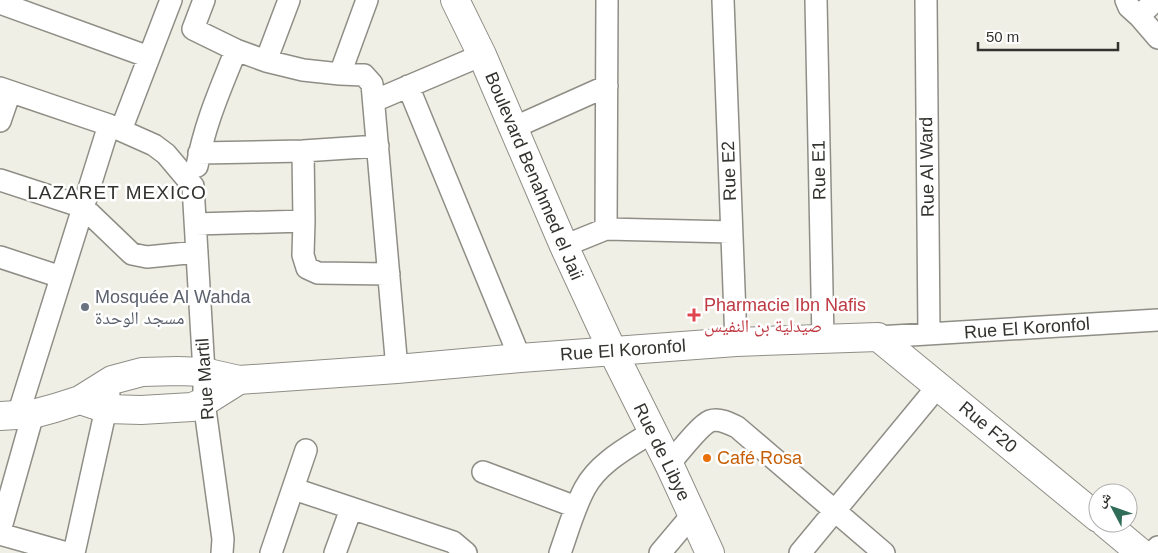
<svg xmlns="http://www.w3.org/2000/svg" width="1158" height="553" font-family="Helvetica,'Noto Naskh Arabic',sans-serif">
	<style>
		.lines { fill: none; stroke-linecap: round; stroke-linejoin: round }
		.minor-casing { stroke: #8f8e86; stroke-width: 24 }
		.tertiary-casing { stroke: #8f8e86; stroke-width: 30 }
		.minor { stroke: #fff; stroke-width: 21 }
		.tertiary { stroke: #fff; stroke-width: 28 }
		.worship-dot { fill: #6b7280; stroke: #fff; stroke-width: 2 }
		.health-dot { fill: #e0444e; stroke: #fff; stroke-width: 2 }
		.food-dot { fill: #e8710a; stroke: #fff; stroke-width: 2 }
		.labels { text-anchor: middle; dominant-baseline: central; stroke-width: 5; stroke-linejoin: round; paint-order: stroke }
		.street-label { font-size: 18px; fill: #32322e; stroke: #fff }
		.worship-label { font-size: 18px; fill: #5b616d; stroke: #fff; text-anchor: start }
		.health-label { font-size: 18px; fill: #be3a42; stroke: #fff; text-anchor: start }
		.food-label { font-size: 18px; fill: #c56008; stroke: #fff; text-anchor: start }
		.neighbourhood-label { font-size: 19px; letter-spacing: 1px; fill: #32322e; stroke: #fff }
	</style>
	<rect width="100%" height="100%" fill="#f0efe6"/>
	<g class="lines">
		<g class="minor-casing">
			<path id="minor" d="M204,0l-11,29 43,21 30,11 37,9 37,4 24,1 8,9 25,285
				M723,0l13,342
				M816,0l7,340
				M926,0l3,334
				M1126,0l3,7 10,9 19,22
				M0,3l149,54
				M1139,16l17,-16
				M266,61l23,-61
				M340,74l27,-74
				M408,86l112,272
				M0,88l109,37 45,20 12,9 27,32 11,186v30l19,137 -1,14
				M374,101l108,-46
				M0,121l10,-29
				M513,128l94,-42
				M121,130l50,-130
				M199,153l104,-2 75,-5
				M197,166c8,-43 23,-76 39,-116
				M0,180l83,27 49,47 15,3 50,-5
				M304,221l-1,34 4,13 11,5 71,1
				M196,224l108,-3 -1,-70
				M606,229l1,-229
				M564,246l42,-17 125,3
				M0,257l61,20
				M878,337l280,-17
				M18,415l91,-290
				M669,464c9,-10 31,-39 41,-43 9,-3 19,2 27,6l147,126
				M483,472l93,35
				M294,489l159,53 13,11
				M0,531l33,-117
				M0,534l67,19
				M74,553l35,-158
				M271,553l35,-103
				M335,553l16,-44
				M560,553c8,-22 14,-45 25,-65 14,-26 44,-41 67,-56
				M660,553l32,-38
				M800,553l138,-167
				M1153,553l5,-6"/>
		</g>
		<g class="tertiary-casing">
			<path id="tertiary" d="M455,0l27,55 82,191 49,106 56,112 41,89
				M80,400l27,9 34,1 51,-3 12,-5 35,-22
				M0,416l33,-2 22,-6 25,-8 32,-20 30,-8 36,-1 26,1 35,8 158,-11 123,-11 216,-16 142,-5 220,181
				M1105,523l36,30"/>
		</g>
		<use href="#minor" class="minor"/>
		<use href="#tertiary" class="tertiary"/>
	</g>
	<circle class="worship-dot" cx="85" cy="307" r="5"/>
	<path class="health-dot" d="M691.5 307.5h5v5h5v5h-5v5h-5v-5h-5v-5h5z"/>
	<circle class="food-dot" cx="707" cy="458" r="5"/>
	<g class="labels">
		<g class="street-label">
			<text transform="translate(927 167) rotate(-91)">Rue Al Ward</text>
			<text transform="translate(819 170) rotate(-91)">Rue E1</text>
			<text transform="translate(729 171) rotate(-92)">Rue E2</text>
			<text transform="translate(534 176) rotate(67)">Boulevard Benahmed el Jaii</text>
			<text transform="translate(1027 328) rotate(-4)">Rue El Koronfol</text>
			<text transform="translate(623 350) rotate(-4)">Rue El Koronfol</text>
			<text transform="translate(205 379) rotate(-94)">Rue Martil</text>
			<text transform="translate(988 427) rotate(40)">Rue F20</text>
			<text transform="translate(662 452) rotate(64)">Rue de Libye</text>
		</g>
		<g class="worship-label">
			<text x="95" y="297">Mosquée Al Wahda<tspan x="95" dy="21">مسجد الوحدة</tspan></text>
		</g>
		<g class="health-label">
			<text x="704" y="305">Pharmacie Ibn Nafis<tspan x="704" dy="21">صيدلية بن النفيس</tspan></text>
		</g>
		<g class="food-label">
			<text x="717" y="458">Café Rosa</text>
		</g>
		<g class="neighbourhood-label">
			<text x="117" y="192">LAZARET MEXICO</text>
		</g>
	</g>
	<g transform="translate(1113 508) rotate(311)"><circle r="24" fill="#ffffff" stroke="#adadab"/>
	<path d="M0-4L9 19L0 12L-9 19Z" fill="#306d58"/>
	<text y="-8" font-size="14" font-weight="bold" text-anchor="middle" fill="#32322e">ش</text>
	</g>
	<path d="M978 42v8h140v-8" fill="none" stroke="#32322e" stroke-width="2.5"/>
	<text x="986" y="42" font-size="15" fill="#32322e" stroke="#ffffff" stroke-width="4" paint-order="stroke">50 m</text>
</svg>
